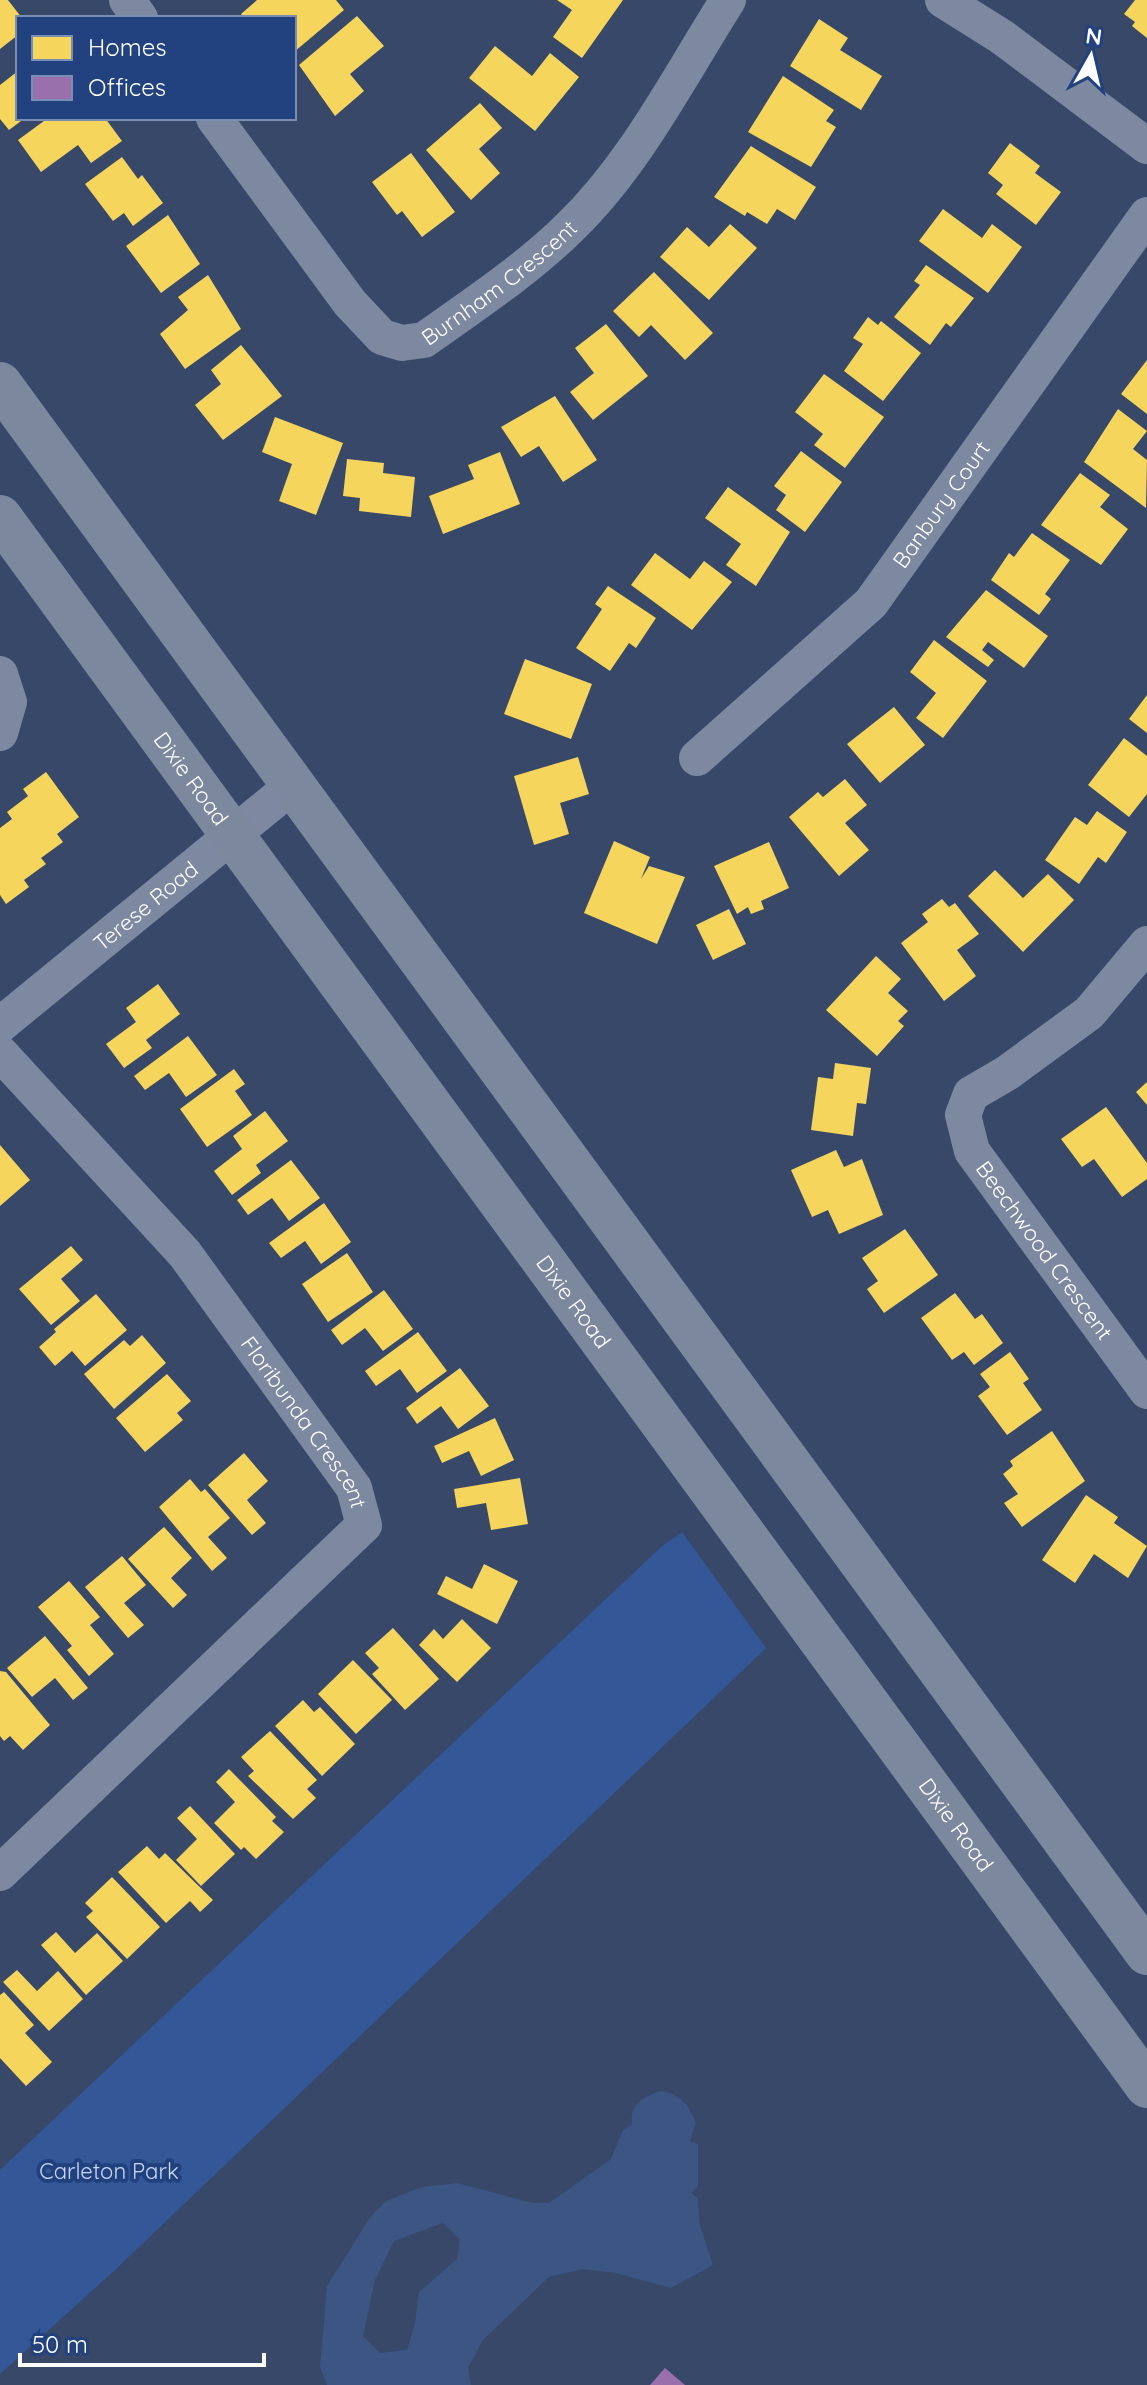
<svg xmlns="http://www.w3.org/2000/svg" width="1147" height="2385" font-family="Quicksand,sans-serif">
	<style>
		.green { fill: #345797 }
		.water { fill: #3d5582; fill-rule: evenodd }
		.homes { fill: #f6d55c }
		.offices { fill: #9970ab }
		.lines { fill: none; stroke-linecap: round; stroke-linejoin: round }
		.minor { stroke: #7c89a0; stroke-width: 36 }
		.major { stroke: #7b889e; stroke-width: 44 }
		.labels { text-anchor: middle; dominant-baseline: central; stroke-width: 8; stroke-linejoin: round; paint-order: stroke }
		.street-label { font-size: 22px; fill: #fff; stroke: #21417f }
		.park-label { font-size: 22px; fill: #c9d9f6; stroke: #21417f }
	</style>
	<rect width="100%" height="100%" fill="#374869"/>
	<path class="green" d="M682,1532l84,116 -652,623 -114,103v-204l661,-623z"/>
	<path class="water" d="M660,2091c21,3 28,13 36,32l-6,18 8,3v42l-7,7 7,5 1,24 14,43 -42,23 -55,-15 -33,-4 -34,8 -66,63 -15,28 3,17h-144l-7,-18 7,-81 44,-70 15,-15 36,-14 35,-4 76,20h16l62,-44 12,-29 9,-5c-3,-20 11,-28 28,-34zM443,2223l17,17 -3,19 -38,33 -4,31 -8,27 -27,3 -17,-17 12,-56 19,-39z"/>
	<path class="homes" d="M0,0h8l14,18h-4v17l-18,14z
		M257,0h79l8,10 -50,42v-34h-50l-3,-4z
		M557,0h66l-41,58 -29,-21 19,-27z
		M1135,0h12v38l-15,-12 3,-4 -11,-8z
		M357,16l27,30 -34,28 14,17 -29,25 -36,-51z
		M819,19l29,19 -8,12 42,26 -21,34 -71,-44z
		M495,46l37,30 18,-23 29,24 -44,54 -66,-53z
		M18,71v47h7l-16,12 -9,-11v-34z
		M783,76l51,34 -8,11 10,6 -25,40 -63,-35z
		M480,103l22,25 -23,21 21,24 -29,27 -45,-50z
		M48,118h57l17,23 -31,22 -13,-18 -37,27 -23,-32z
		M1010,143l30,23 -5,7 26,19 -25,33 -40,-31 7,-9 -15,-12z
		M751,146l65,41 -21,33 -18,-11 -10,15 -20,-12 -2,4 -31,-19z
		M411,153l44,59 -33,25 -20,-26 -5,4 -25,-33z
		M122,157l16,22 4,-4 21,28 -30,23 -9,-13 -11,8 -28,-37z
		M943,209l39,29 10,-14 30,23 -34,46 -69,-52z
		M168,215l32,49 -39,29 -35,-47z
		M730,224l27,24 -48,52 -49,-43 27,-30 22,20z
		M926,265l48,33 -23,29 -5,-4 -16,22 -36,-28 26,-32 -6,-4z
		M654,272l59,61 -28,27 -34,-35 -12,12 -26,-26z
		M208,275l33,54 -56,40 -25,-35 28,-24 -10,-13z
		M868,317l10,8 3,-4 40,32 -38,48 -39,-30 19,-27 -10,-6z
		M606,324l42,52 -55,44 -23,-28 24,-19 -19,-25z
		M241,345l41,51 -59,44 -28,-35 26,-21 -10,-14z
		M1147,360v54l-26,-20z
		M824,374l60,43 -39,51 -31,-23 9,-11 -28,-22z
		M555,396l42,64 -34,22 -24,-36 -18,11 -20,-30z
		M1118,409l29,22 -14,18 14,11 -1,48 -62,-46z
		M275,417l68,26 -27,72 -37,-14 13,-37 -30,-12z
		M801,451l41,31 -37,50 -29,-22 10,-15 -12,-9z
		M500,452l20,52 -77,30 -14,-38 45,-17 -6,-14z
		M347,459l37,4 -1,10 32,4 -4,40 -52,-6 1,-13 -17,-2z
		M1080,473l30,22 -10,12 28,22 -27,36 -60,-40z
		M728,487l62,45 -34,54 -30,-21 15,-21 -36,-26z
		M1032,533l38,27 -25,34 6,5 -12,16 -48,-35 18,-27 5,4z
		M655,553l35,26 14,-18 28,21 -40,48 -61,-45z
		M608,586l48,32 -20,30 -7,-5 -19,28 -34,-23 26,-39 -7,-5z
		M986,590l62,46 -24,32 -36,-26 -6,8 12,10 -6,7 -42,-30z
		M934,640l53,41 -44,57 -27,-20 20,-25 -26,-21z
		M525,659l67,25 -21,55 -67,-25z
		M1147,695v38l-18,-14z
		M894,707l31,38 -45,38 -33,-39z
		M1124,738l23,18v38l-18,23 -41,-32z
		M578,757l11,37 -29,9 9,31 -35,11 -20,-69z
		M46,772l33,45 -22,17 6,8 -22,16 5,6 -22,16 5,7 -23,17 -6,-9v-67l12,-9 -5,-7 21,-16 -5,-7z
		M845,779l22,26 -22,18 24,27 -30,26 -50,-59 29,-25 5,5z
		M1097,811l30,21 -21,31 -8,-6 -19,27 -34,-24 30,-43 12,8z
		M614,841l36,16 -9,22 8,-13 36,11 -28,67 -73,-31z
		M769,842l20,46 -28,13 3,8 -13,5 -3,-7 -11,7 -23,-48z
		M995,870l28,28 25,-24 26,26 -51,52 -55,-56z
		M942,899l7,8 6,-4 24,31 -22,16 19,26 -32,25 -43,-58 27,-21 -6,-8z
		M729,909l17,35 -33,16 -17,-35z
		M876,956l25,23 -13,14 20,18 -10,10 6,5 -27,30 -51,-46z
		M158,984l22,30 -34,26 6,8 -28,20 -18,-24 30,-22 -10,-14z
		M188,1036l29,39 -31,22 -17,-24 -24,17 -11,-14z
		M835,1063l36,5 -5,36 -9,-1 -4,33 -42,-6 7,-53 15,2z
		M234,1069l11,15 -10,7 17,24 -45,32 -27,-38z
		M1147,1082v23l-11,-13z
		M1106,1107l41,56v16l-25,18 -28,-38 -12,8 -21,-28z
		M265,1111l23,30 -32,24 5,8 -29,22 -18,-24 28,-22 -9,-13z
		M0,1145l30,35 -30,26z
		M836,1150l8,17 18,-8 21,56 -44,19 -11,-24 -16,7 -21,-47z
		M291,1160l29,38 -31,23 -17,-23 -24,17 -11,-15z
		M324,1203l27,39 -30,22 -16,-23 -24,17 -12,-15z
		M905,1229l33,46 -54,38 -17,-24 11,-8 -16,-23z
		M71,1246l12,14 -22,19 19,22 -29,24 -32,-36z
		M347,1253l26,39 -45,30 -26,-38z
		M384,1290l29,39 -30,22 -18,-23 -23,17 -11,-15z
		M955,1293l20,26 7,-5 21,29 -29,22 -10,-13 -12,8 -31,-42z
		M96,1294l31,36 -42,36 -13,-15 -17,15 -16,-19 17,-15 -2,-3z
		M418,1332l29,39 -30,22 -17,-24 -24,17 -11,-15z
		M142,1335l24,28 -52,46 -30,-35 40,-34 6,6z
		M1010,1352l19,27 -6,4 19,27 -35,25 -29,-39 12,-9 -10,-13z
		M460,1368l29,38 -31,23 -17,-23 -24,18 -11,-16z
		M167,1374l24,27 -14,12 6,7 -38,32 -29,-34z
		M495,1418l19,42 -33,16 -12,-25 -27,12 -8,-17z
		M1052,1431l33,50 -63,46 -18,-24 14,-9 -15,-20 10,-8 -3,-5z
		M244,1453l24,28 -21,19 19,23 -14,12 -44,-50z
		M520,1478l8,46 -37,6 -5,-27 -29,5 -3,-19z
		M190,1479l11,13 4,-3 25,29 -22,19 19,21 -15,13 -53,-64z
		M1086,1495l32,22 -4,6 33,23 -19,32 -34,-24 -19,29 -33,-23z
		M164,1527l28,31 -21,20 16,17 -14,13 -45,-49z
		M122,1556l24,29 -22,18 20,22 -16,13 -43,-51z
		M484,1564l34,17 -21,43 -60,-30 9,-18 26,13z
		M69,1581l31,36 -10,8 24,29 -25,22 -22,-26 5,-4 -34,-39z
		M462,1619l29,29 -34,34 -38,-37 15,-16 9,10z
		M393,1628l46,51 -34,31 -33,-36 7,-6 -14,-15z
		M45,1636l43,52 -15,12 -18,-22 -23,19 -25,-29z
		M353,1660l39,40 -36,34 -38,-40z
		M0,1671l6,1 44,53 -27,25 -13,-14 -6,5 -4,-5z
		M303,1700l11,12 6,-5 35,37 -33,32 -47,-50z
		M270,1731l47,49 -10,9 9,9 -23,21 -45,-43 6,-5 -13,-14z
		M229,1769l47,48 -4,4 12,11 -28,27 -12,-12 -3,3 -27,-27 21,-21 -19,-20z
		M190,1806l45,48 -34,32 -25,-26 21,-21 -20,-21z
		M147,1846l12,13 6,-6 48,47 -13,12 -10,-11 -24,22 -48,-51z
		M112,1877l48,50 -33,32 -41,-42 7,-6 -8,-8z
		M56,1932l19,21 22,-20 26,28 -37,34 -45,-50z
		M17,1970l20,21 21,-20 25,28 -34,32 -46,-49z
		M4,1992l30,33 -9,8 27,29 -26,24 -26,-28v-63z"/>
	<path class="offices" d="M665,2368l20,17h-35z"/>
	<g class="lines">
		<g class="minor">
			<path d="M127,0l13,18"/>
			<path d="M943,0l59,37 145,109"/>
			<path id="s1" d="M214,118l136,185 32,34 20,6 22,-3c48,-34 105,-72 146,-113 66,-64 109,-150 158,-227"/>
			<path d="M0,674l9,28 -9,31"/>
			<path id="s2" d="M697,758l174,-155 276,-388"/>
			<path id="s3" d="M1147,944l-58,69 -82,60 -36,21 -8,21 9,36 175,240"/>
			<path id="s4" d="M0,1025l291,-238"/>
			<path id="s5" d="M0,1053l185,201 169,234 10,37 -364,348"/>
		</g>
		<g class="major">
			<path d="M0,384l1147,1569"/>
			<path id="s6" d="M0,517l1147,1569"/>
		</g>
	</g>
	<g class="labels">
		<g class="street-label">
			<text stroke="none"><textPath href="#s1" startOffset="414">Burnham Crescent</textPath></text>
			<text stroke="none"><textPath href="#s2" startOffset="354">Banbury Court</textPath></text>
			<text stroke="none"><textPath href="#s6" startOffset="324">Dixie Road</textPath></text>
			<text stroke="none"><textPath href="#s4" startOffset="188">Terese Road</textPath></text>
			<text stroke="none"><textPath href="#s3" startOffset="416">Beechwood Crescent</textPath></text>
			<text stroke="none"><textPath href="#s6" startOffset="972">Dixie Road</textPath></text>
			<text stroke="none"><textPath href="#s5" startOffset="480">Floribunda Crescent</textPath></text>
			<text stroke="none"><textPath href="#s6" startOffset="1620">Dixie Road</textPath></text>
		</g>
		<g class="park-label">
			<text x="109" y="2171">Carleton Park</text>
		</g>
	</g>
	<rect x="16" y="16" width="280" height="104" fill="#21417f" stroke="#7a8db2" stroke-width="2"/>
	<rect x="32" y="36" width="40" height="24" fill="#f6d55c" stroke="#7a8db2" stroke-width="2"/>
	<text x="88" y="56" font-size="24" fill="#ffffff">Homes</text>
	<rect x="32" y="76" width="40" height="24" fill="#9970ab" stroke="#7a8db2" stroke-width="2"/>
	<text x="88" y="96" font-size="24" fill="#ffffff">Offices</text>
	<g transform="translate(1091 56) rotate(8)" stroke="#21417f" stroke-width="6" paint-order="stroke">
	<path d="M0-6L14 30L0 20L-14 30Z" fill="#ffffff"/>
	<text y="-12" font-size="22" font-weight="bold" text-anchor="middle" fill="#ffffff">N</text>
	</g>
	<path d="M20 2353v12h244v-12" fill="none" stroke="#ffffff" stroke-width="4"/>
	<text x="32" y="2353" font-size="24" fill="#ffffff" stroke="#21417f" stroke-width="6" paint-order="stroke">50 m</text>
</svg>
